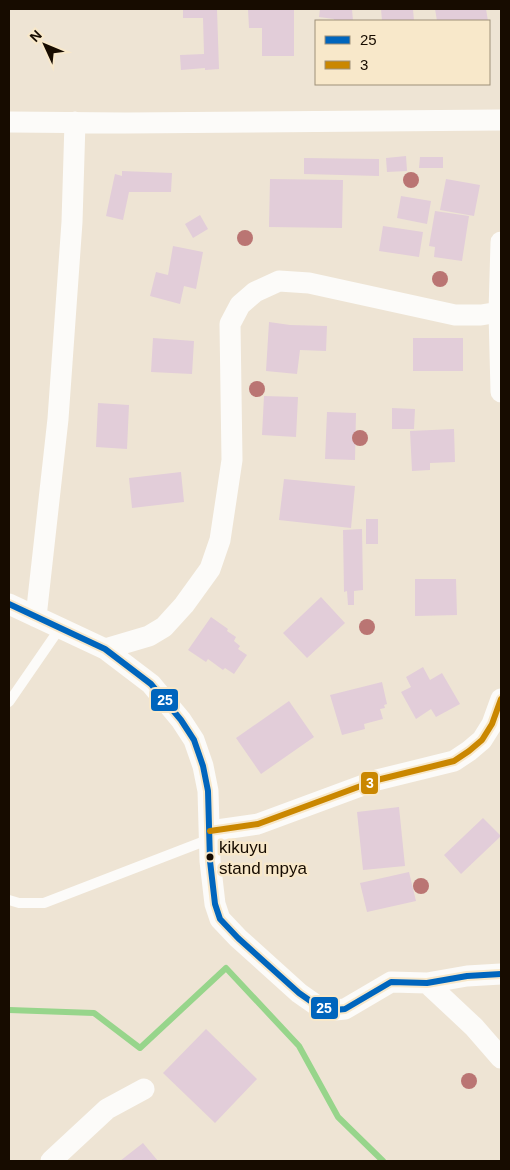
<svg xmlns="http://www.w3.org/2000/svg" width="510" height="1170" font-family="Arial,sans-serif">
	<style>
		.lines { fill: none; stroke-linecap: round; stroke-linejoin: round }
		.stream { stroke: #97d58b; stroke-width: 6 }
		.building { fill: #e2cdd9 }
		.service { stroke: #fcfbf9; stroke-width: 10 }
		.minor { stroke: #fcfbf9; stroke-width: 21 }
		.bus-1-casing { stroke: #f8e8ca; stroke-width: 10 }
		.bus-2-casing { stroke: #f8e8ca; stroke-width: 10 }
		.bus-1 { stroke: #0065bd; stroke-width: 6 }
		.bus-2 { stroke: #ca8700; stroke-width: 6 }
		.tree { fill: #ba7573 }
		.bus-dot { fill: #170c00; stroke: #f8e8ca; stroke-width: 2 }
		.labels { text-anchor: middle; dominant-baseline: central; stroke-width: 5; stroke-linejoin: round; paint-order: stroke }
		.bus-label { font-size: 17px; fill: #170c00; stroke: #f8e8ca; text-anchor: start }
		.line-badge { stroke: #f8e8ca; stroke-width: 2 }
		.badge-label { font-size: 14px; text-anchor: middle; font-weight: bold; fill: #fff }
	</style>
	<rect width="100%" height="100%" fill="#eee4d4"/>
	<g class="lines">
		<path class="stream" d="M9,1010l85,3 46,35 86,-80 73,78 39,71 45,44"/>
	</g>
	<path class="building" d="M183,9h34l2,60 -14,1v-2l-24,2 -1,-15 24,-1 -1,-36h-20z
		M248,9h46v47h-32v-28h-13z
		M320,9h32l1,12h-19v-2l-15,-2z
		M381,9h32l1,12h-32z
		M435,9h51l2,12h-51z
		M406,156l1,15 -20,1 -1,-14z
		M420,157h23v11h-24z
		M304,158l75,1v17l-75,-2z
		M122,171l50,2 -1,19h-42l-6,28 -17,-4 9,-42 7,2z
		M270,179l73,1 -1,48 -73,-1z
		M446,179l34,6 -6,31 -34,-6z
		M401,196l30,5 -4,23 -30,-6z
		M435,211l34,5 -7,45 -28,-4 1,-10 -6,-1z
		M200,215l8,14 -15,9 -8,-14z
		M383,226l40,6 -4,25 -40,-6z
		M173,246l30,6 -7,37 -12,-3 -4,18 -30,-8 6,-24 12,3z
		M269,322l21,3 37,1 -1,25 -26,-1 -3,24 -31,-3z
		M153,338l41,3 -2,33 -41,-2z
		M413,338h50v33h-50z
		M264,396l34,1 -2,40 -34,-2z
		M98,403l31,2 -2,44 -31,-2z
		M392,408l23,1 -1,20h-22z
		M327,412l29,1 -1,47 -30,-1z
		M454,429l1,33 -25,1v7l-18,1 -2,-40z
		M181,472l3,30 -52,6 -3,-30z
		M284,479l71,7 -4,42 -72,-8z
		M366,519h12v25h-12z
		M362,529l1,61 -9,1v14h-6l-1,-14 -3,1 -1,-62z
		M415,579h41l1,36 -42,1z
		M321,597l24,26 -38,35 -24,-25z
		M211,617l17,12 -1,2 9,6 -2,4 6,5 -2,3 9,6 -13,19 -9,-6 -2,2 -15,-11 -2,3 -18,-12z
		M423,667l7,13 12,-7 18,31 -24,13 -5,-8 -15,10 -15,-27 10,-5 -5,-10z
		M382,682l5,22 -3,1 1,3 -5,1 3,10 -19,5 1,5 -23,6 -12,-40z
		M289,701l25,36 -53,37 -25,-36z
		M399,807l6,59 -42,4 -6,-58z
		M483,818l18,18 -40,38 -17,-19z
		M409,872l7,29 -49,11 -7,-29z
		M206,1029l51,50 -42,44 -52,-50z
		M143,1143l15,18h-38z"/>
	<g class="lines">
		<path class="service" d="M9,702l51,-74
			M9,900l10,3h25l166,-64"/>
		<path class="minor" d="M9,122l117,1 375,-3
			M501,242l-2,70 2,80
			M9,604l96,45 46,35 30,36 13,20 9,26 5,25 2,70 5,43 5,15 18,19 61,55 20,14 16,3 10,-1 46,-27 36,1 40,-7 34,-2
			M36,617l22,-198 14,-197 3,-100
			M105,649l44,-13 15,-9 20,-22 26,-36 10,-29 12,-80 -2,-136 10,-19 15,-13 24,-11 30,2 146,32h26l18,-3
			M210,831l48,-7 119,-44 77,-19 15,-10 13,-11 10,-16 9,-25
			M427,983l47,44 27,31
			M51,1161l56,-52 37,-20"/>
		<g class="bus-1-casing">
			<path id="bus-1" d="M9,604l96,45 46,35 30,36 13,20 9,26 5,25 2,70 5,43 5,15 18,19 61,55 20,14 16,3 10,-1 46,-27 36,1 40,-7 34,-2"/>
		</g>
		<g class="bus-2-casing">
			<path id="bus-2" d="M210,831l48,-7 119,-44 77,-19 15,-10 13,-11 10,-16 9,-25"/>
		</g>
		<use href="#bus-1" class="bus-1"/>
		<use href="#bus-2" class="bus-2"/>
	</g>
	<g class="tree">
		<circle cx="411" cy="180" r="8"/>
		<circle cx="245" cy="238" r="8"/>
		<circle cx="440" cy="279" r="8"/>
		<circle cx="257" cy="389" r="8"/>
		<circle cx="360" cy="438" r="8"/>
		<circle cx="367" cy="627" r="8"/>
		<circle cx="421" cy="886" r="8"/>
		<circle cx="469" cy="1081" r="8"/>
	</g>
	<circle class="bus-dot" cx="210" cy="857" r="4.5"/>
	<g class="labels">
		<g class="bus-label">
			<text x="219" y="847">kikuyu<tspan x="219" dy="21">stand mpya</tspan></text>
		</g>
	</g>
	<g class="line-badge">
		<rect x="150" y="688" width="29" height="24" rx="5" fill="#0065bd"/>
		<rect x="360" y="771" width="19" height="24" rx="5" fill="#ca8700"/>
		<rect x="310" y="996" width="29" height="24" rx="5" fill="#0065bd"/>
	</g>
	<g class="badge-label">
		<text x="165" y="705">25</text>
		<text x="370" y="788">3</text>
		<text x="324" y="1013">25</text>
	</g>
	<rect width="510" height="1170" fill="none" stroke="#170c00" stroke-width="20"/>
	<rect x="315" y="20" width="175" height="65" fill="#f8e8ca" stroke="#9e9079"/>
	<rect x="325" y="36" width="25" height="8" fill="#0065bd" stroke="#9e9079"/>
	<text x="360" y="45" font-size="15" fill="#170c00">25</text>
	<rect x="325" y="61" width="25" height="8" fill="#ca8700" stroke="#9e9079"/>
	<text x="360" y="70" font-size="15" fill="#170c00">3</text>
	<g transform="translate(45 45) rotate(314)" stroke="#f8e8ca" stroke-width="4" paint-order="stroke">
	<path d="M0-4L9 19L0 12L-9 19Z" fill="#170c00"/>
	<text y="-8" font-size="14" font-weight="bold" text-anchor="middle" fill="#170c00">N</text>
	</g>
</svg>
